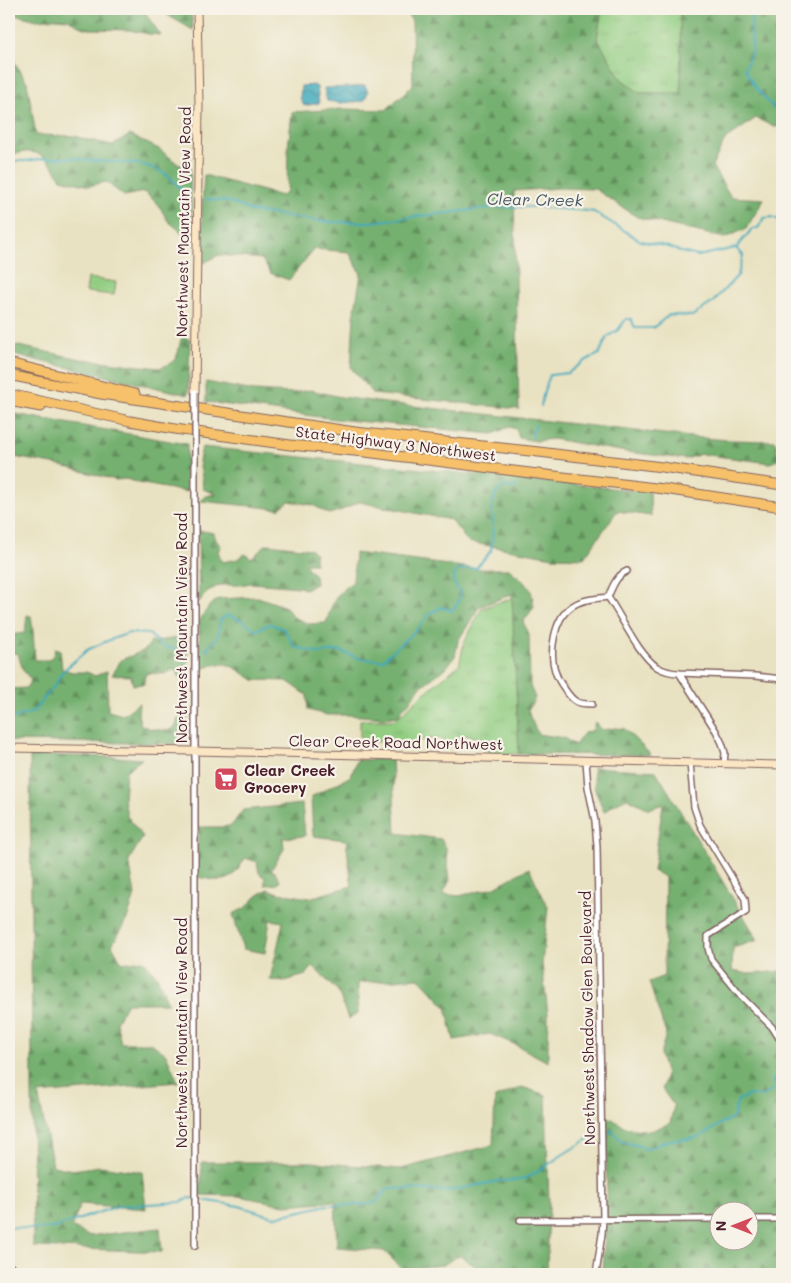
<svg xmlns="http://www.w3.org/2000/svg" width="791" height="1283" font-family="Mali,sans-serif">
	<style>
		.grass { fill: url(#grass-tufts); stroke: #6e7656 }
		.forest { fill: url(#forest-firs); stroke: #60684e; fill-rule: evenodd }
		.pitch { fill: #92cd82; stroke: #6e7656 }
		.water { fill: url(#water-waves); stroke: #446474 }
		.lines { fill: none; stroke-linecap: round; stroke-linejoin: round }
		.stream { stroke: #3da9bc; stroke-width: 2 }
		.street-casing { stroke: #826360; stroke-width: 8 }
		.secondary-casing { stroke: #826360; stroke-width: 9 }
		.highway-casing { stroke: #826360; stroke-width: 11 }
		.street { stroke: #fff; stroke-width: 5 }
		.secondary { stroke: #fbe6c4; stroke-width: 7 }
		.highway { stroke: #f6c16b; stroke-width: 9 }
		.street-bridge-casing { stroke: #826360; stroke-width: 8; stroke-linecap: butt }
		.street-bridge { stroke: #fff; stroke-width: 5 }
		.labels { text-anchor: middle; dominant-baseline: central; stroke-width: 4.5; stroke-linejoin: round; paint-order: stroke }
		.street-label { font-size: 15px; fill: #4a1f2b; stroke: #f7f3e8 }
		.poi-label { font-size: 15px; font-weight: bold; fill: #4a1f2b; stroke: #f7f3e8; text-anchor: start }
		.water-label { font-size: 16px; font-style: italic; fill: #455665; stroke: #f7f3e8 }
	</style>
	<defs>
		<pattern id="grass-tufts" width="24" height="20" patternUnits="userSpaceOnUse" patternTransform="scale(1.25)"><rect width="24" height="20" fill="#92cd82"/><path d="M3 7l-1-3M5 7V3M7 7l1-3M15 17l-1-3M17 17v-4M19 17l1-3" fill="none" stroke="#7fb070"/></pattern>
		<pattern id="forest-firs" width="22" height="20" patternUnits="userSpaceOnUse" patternTransform="scale(1.25)"><rect width="22" height="20" fill="#75b070"/><path d="M5 1l3.5 6h-7zM16 11l3.5 6h-7z" fill="#628f5c"/></pattern>
		<pattern id="water-waves" width="16" height="10" patternUnits="userSpaceOnUse" patternTransform="scale(1.25)"><rect width="16" height="10" fill="#3da9bc"/><path d="M0 5q4-4 8 0t8 0" fill="none" stroke="#358999"/></pattern>
	</defs>
	<rect width="100%" height="100%" fill="#f7f3e8"/>
	<filter id="ink" filterUnits="userSpaceOnUse"><feTurbulence type="fractalNoise" baseFrequency=".02" numOctaves="2"/><feDisplacementMap in="SourceGraphic" scale="10" xChannelSelector="R" yChannelSelector="G"/><feConvolveMatrix kernelMatrix="1 2 1 2 8 2 1 2 1" color-interpolation-filters="sRGB"/></filter>
	<filter id="wash" filterUnits="userSpaceOnUse"><feTurbulence type="fractalNoise" baseFrequency=".0096" numOctaves="4" result="noise"/><feDisplacementMap in="SourceGraphic" scale="20" xChannelSelector="R" yChannelSelector="G"/><feGaussianBlur stdDeviation="1.12" result="paint"/><feColorMatrix in="noise" values="0 0 0 0 0 0 0 0 0 0 0 0 0 0 0 0 0 1.4 0 .05"/><feComposite in="paint" operator="in"/></filter>
	<g filter="url(#wash)">
		<rect width="100%" height="100%" fill="#e9e2c2"/>
		<path class="grass" d="M602,9h78l2,84h-42l-19,-14 -24,-41z
			M512,598l7,156h-31l-2,-15 -22,-4 -11,11 -15,-8 -44,7 -5,-3 -21,-1 -8,-4v-17h35l27,-25 37,-30 5,-22 18,-35z"/>
		<path class="forest" d="M15,9h130l2,7 14,19 -12,-1 -20,-4 -40,-1 -10,-3 -11,-7 -12,-1 -19,2 -20,-5z
			M162,9h29l2,21 -26,-15z
			M404,9h198l-5,29 24,41 19,14h41l-1,-84h102v117l-8,1 -18,-9 -31,22 -13,26 19,31 33,2 -18,30 -22,9 -87,-21 -42,-28 -36,-1 -45,3 5,218 -146,-15 -22,-26 3,-53 7,-41 -12,-22 -35,-3 -25,31 -19,-7 -8,-14 -43,-4 -17,9v-58l2,-31 78,21 5,-5 1,-43 4,-36 50,-3 44,1 27,-25 -1,-64z
			M9,55l3,3 15,24 9,53 39,1 13,4 25,5 17,-10 29,14 19,15 12,3 2,69 -7,-1 -17,-14 -10,-17 -14,-12 -20,4 -18,-14 -17,4 -28,-7c-7,-13 -19,-29 -36,-27 -6,1 -11,3 -16,1z
			M185,337l5,3 -2,55 -179,-41v-10l72,15 78,9c19,-6 18,-11 22,-29z
			M206,382l48,9 38,2 18,-3 31,7 45,6 305,34 37,3 47,1 3,14v5l-8,3 -69,-9 -15,5 -60,-7 -73,-13 -17,2 -17,-3 -3,-9 -7,-2 -16,7 -158,-15 -129,-17z
			M9,413l178,31v48l-49,-9 -12,-4 -10,1 -58,-15 -49,-9z
			M202,447l448,45 1,24 -34,-5 -33,47 -31,-1 -85,-15 -17,-22 -92,-18 -17,8 -13,4 -16,-9 -24,-4 -10,8 -78,-8 4,-5 11,-2 -13,-5 -1,-12 -3,-16z
			M198,530l16,3 2,7 5,6 -3,5 4,11 16,-3 7,-5 6,4c8,-4 9,-11 17,-14l43,5 4,4v10h-10l4,7 6,5 1,9 -11,5 -6,-2 -48,-4 -11,2h-20l-12,6 -9,11z
			M355,553l124,16h30l12,10 10,11 3,17 -11,15 6,12 1,52 5,12 -7,12 2,7 8,17 26,4 11,7 9,-12 9,-3 2,-8 7,8 13,-2 10,1 26,26 -132,-1 -7,-160 -33,13 -21,34 -3,15 -9,12 -26,19 -11,16 -8,7 -2,6 -15,2 -34,-3h-23l-19,-5 -1,-15 -20,-14 -33,-1 -17,-11 -11,-5 -13,1 -13,5 -1,-49 11,-16 9,-6 39,-2 28,10 7,10 16,7 17,-1c7,-21 8,-28 27,-41z
			M27,615l4,1 2,16 2,28h14l5,-6 1,-6 5,2 2,19 11,3h14l8,4 12,-5 1,40 15,4 16,-12 -1,12 3,10 10,4 17,2 8,-5 2,-7 5,-2 4,1 -1,26 -177,-3v-52l17,-1 5,-8 -8,-10 -5,-16 -9,-2v-17l16,-2z
			M177,638l9,3 2,14 -1,21 1,7h-3l-7,-8 -1,-4 -4,-1 -9,4 -18,-1 -2,11 -11,1 -2,-9 -19,-1 9,-15 24,-10 6,-8z
			M30,755l85,2 27,2 -16,12 -2,28 3,17 16,21 -14,23 6,35 -8,24 -15,26 10,18 21,-3 14,16 11,27h-41l-11,19 5,21h30l15,11 12,28 -140,12 15,72 19,4 28,-4 42,6 4,37 -66,-5 -8,23 16,9 72,-8 2,24 -129,-5z
			M392,759l4,74 45,6 5,9 4,32 -7,14 16,2 34,-8 36,-20 19,39 -6,57 6,50v48l-34,-18 -24,-10 -36,6 -8,-33 -27,-29 -61,5v30l-10,6 -10,-28 -26,-25 -6,9 -22,6 -14,-1 13,-58 -13,-2 -5,33 -22,-4 -10,-35 12,-6 12,-12 11,-7 11,4 30,5 43,-12 -6,-46 -33,-4 -2,-39 40,-21 6,-16z
			M593,767l63,4 102,169 -25,8 -1,23 17,3 33,-3v303h-179l4,-84 -2,-75 22,13 24,3 19,-8 4,-17 -12,-17 4,-14 -6,-20 6,-21 -17,-52 15,-6 1,-99 -12,-6 10,-67 -14,5 -22,-11 -14,7 -9,7 -9,-22zM718,1210h30v30h-30z
			M302,804l3,32 -22,2 1,11 -13,21 4,2 5,8 -2,4 -13,1v-7l-6,-5 -2,-11 -12,-4c-15,27 -20,24 -48,19l1,-50h26l8,-2 11,-15z
			M522,1087l24,8 3,111 -2,68h-61l-27,-19 -16,10 -41,4 -18,-18 -47,-4 -2,-46 -50,4 -47,-9 -38,-1 2,-33h109l90,7 92,-24 2,-47z"/>
		<path class="pitch" d="M88,278l28,4 -2,13 -28,-3z"/>
		<path class="water" d="M314,85l3,2 2,16 -15,3 -4,-8 1,-12z
			M365,85l3,7 -4,9 -24,2 -13,-2 -3,-13 30,-1z"/>
		<g class="lines">
			<path class="stream" d="M751,9l1,41 -7,19 10,18 27,30
				M9,159l7,2h10l23,-3h25l10,2 55,4 15,4 9,5 6,3 12,13 8,2
				M206,199l24,3 21,9 74,11h45l127,-15h42l7,1 42,3 6,1 47,29 28,6 12,5 17,4 38,-8 16,-19 6,-1 6,-10 8,-1 10,4
				M541,406l3,-15 6,-16 18,-2 17,-12 14,-7 8,-17 11,-7 8,-11h5l4,9h18l16,-13 23,1 20,-13 26,-28 5,-20 -7,-7
				M532,437l3,-12
				M206,651l3,-5 9,-9 2,-17 7,-5 14,5 15,10 14,-6 14,5 11,18 24,6 21,-2 21,8 22,1 34,-31 12,-15 13,-7 9,4 7,-8 2,-10 -7,-12 2,-7 4,-5 17,-1 15,-17 2,-22 -1,-23 3,-12 10,-8 8,2 4,-3
				M9,719l24,-7 22,-27 7,-13 25,-22 20,-9 22,-8 20,1 12,11 5,2 18,4
				M609,1132l3,-1 10,11 18,4 4,3c10,-1 17,-7 27,-9 9,-1 18,0 27,-3 13,-5 22,-15 35,-19l5,-18 12,-5 13,1 10,-6v-12l9,1
				M9,1227l23,2 22,-1 64,-22 63,-4 9,-4 49,8 36,11 52,-12h36l13,-3 12,-14 60,3 51,-10 22,-1 13,-6 28,-19 33,-20"/>
		</g>
	</g>
	<g filter="url(#ink)">
		<g class="lines">
			<g class="street-casing">
				<path id="street" d="M195,458v788
					M608,597c14,20 30,57 49,70 7,4 14,6 22,6l76,3 27,3
					M608,597c5,-11 8,-21 19,-26
					M679,673l37,58 6,12 3,10 -1,11
					M592,704c-5,0 -11,0 -15,-2 -6,-3 -9,-8 -13,-14 -4,-5 -7,-11 -9,-17 -6,-19 -1,-52 16,-64 10,-8 24,-8 37,-10
					M586,761l2,26 7,34 2,25 6,373 -1,15 -6,40
					M690,763l4,44 6,18 45,74 1,13 -38,24v12l3,11 30,37 31,31 7,11
					M748,1219h34
					M520,1220l198,-1
					M9,1265l9,9"/>
			</g>
			<g class="secondary-casing">
				<path id="secondary" d="M195,392l4,-288 -2,-95
					M9,748l185,3 588,14"/>
			</g>
			<g class="highway-casing">
				<path id="highway" d="M9,363l126,31
					M9,375l92,19 254,38 184,20 123,15 120,18
					M9,394l121,27 45,8 115,16 75,7 173,22 126,15 118,18
					M9,401l32,6"/>
			</g>
			<use href="#street" class="street"/>
			<use href="#secondary" class="secondary"/>
			<use href="#highway" class="highway"/>
			<g class="street-bridge-casing">
				<path id="street-bridge" d="M195,458v-66"/>
			</g>
			<use href="#street-bridge" class="street-bridge"/>
		</g>
	</g>
	<defs>
		<g id="supermarket-square" transform="scale(1.25)"><rect x="-9" y="-9" width="18" height="18" rx="4" fill="#d1495b" stroke="#f7f3e8"/><path d="M-6-5.5h2.5l.6 2H6L4.5 2H-2.5L-4.4-4H-6ZM-1.5 3.2a1.3 1.3 0 1 0 .1 0ZM3 3.2a1.3 1.3 0 1 0 .1 0Z" fill="#fff"/></g>
	</defs>
	<g fill-rule="evenodd">
		<use href="#supermarket-square" x="226" y="779"/>
	</g>
	<g class="labels">
		<g class="street-label">
			<text transform="translate(183 222) rotate(-89)">Northwest Mountain View Road</text>
			<text transform="translate(396 443) rotate(7)">State Highway 3 Northwest</text>
			<text transform="translate(181 628) rotate(-90)">Northwest Mountain View Road</text>
			<text transform="translate(396 742) rotate(1)">Clear Creek Road Northwest</text>
			<text transform="translate(587 1018) rotate(-91)">Northwest Shadow Glen Boulevard</text>
			<text transform="translate(181 1033) rotate(-90)">Northwest Mountain View Road</text>
		</g>
		<g class="poi-label">
			<text x="244" y="770">Clear Creek<tspan x="244" dy="17">Grocery</tspan></text>
		</g>
		<g class="water-label">
			<text transform="translate(535 199) rotate(1)">Clear Creek</text>
		</g>
	</g>
	<rect width="791" height="1283" fill="none" stroke="#f7f3e8" stroke-width="30"/>
	<g transform="translate(734 1226) rotate(270)"><circle r="24" fill="#f7f3e8" stroke="#b29e9c"/>
	<path d="M0-4L9 19L0 12L-9 19Z" fill="#d1495b"/>
	<text y="-8" font-size="14" font-weight="bold" text-anchor="middle" fill="#4a1f2b">N</text>
	</g>
</svg>
